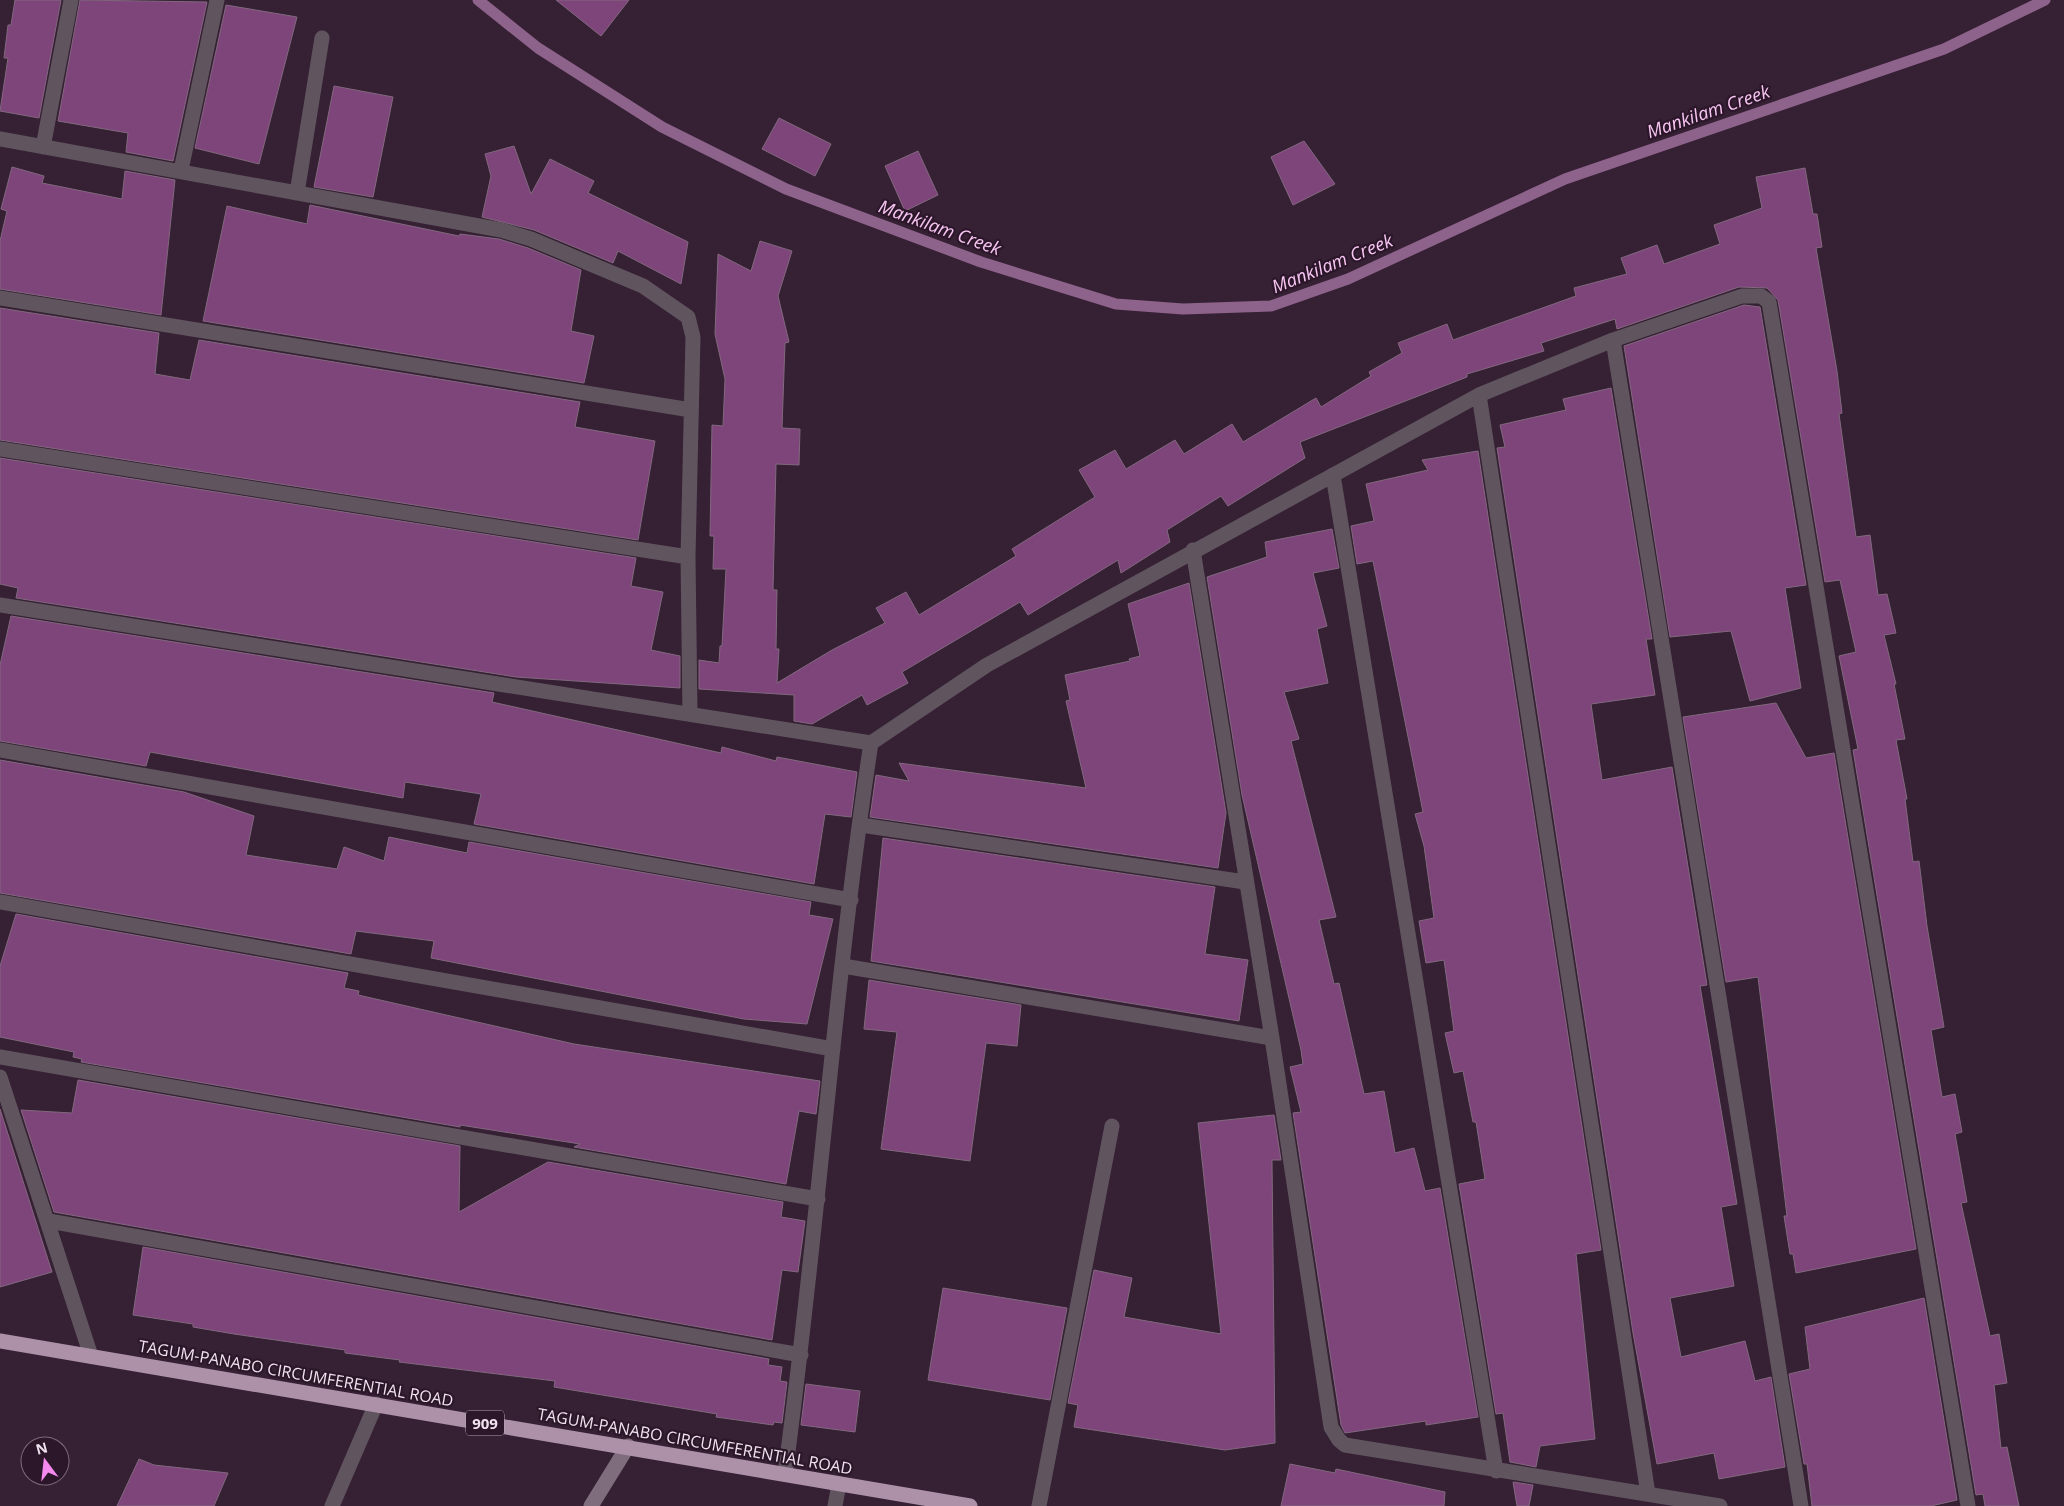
<svg xmlns="http://www.w3.org/2000/svg" width="2064" height="1506" font-family="'Open Sans',sans-serif">
	<style>
		.lines { fill: none; stroke-linecap: round; stroke-linejoin: round }
		.stream { stroke: #8e638b; stroke-width: 11 }
		.building { fill: #7e457a; stroke: #82687f }
		.lane { stroke: #60555f; stroke-width: 15 }
		.street { stroke: #60555f; stroke-width: 15 }
		.secondary { stroke: #7f6d7d; stroke-width: 15 }
		.highway { stroke: #ac91a9; stroke-width: 15 }
		.labels { text-anchor: middle; dominant-baseline: central; stroke-width: 4.5; stroke-linejoin: round; paint-order: stroke }
		.shield { fill: #2c172a; stroke: #b6a5b4; stroke-width: 1 }
		.shield-label { font-size: 15px; font-weight: bold; fill: #f1e2ef }
		.street-label { font-size: 16px; fill: #f1e2ef; stroke: #2c172a }
		.water-label { font-size: 18px; font-style: italic; fill: #f8c6f3; stroke: #2c172a }
	</style>
	<rect width="100%" height="100%" fill="#362034"/>
	<g class="lines">
		<path class="stream" d="M478,0l60,48 124,79 124,62 195,73 135,42 67,5 88,-3 77,-27 217,-100 379,-130 101,-49"/>
	</g>
	<path class="building" d="M15,0h46l-22,118 -39,-7 8,-53h-4l4,-33h3z
		M80,0l127,2 -34,159 -47,-9 2,-19 -70,-12z
		M556,0h73l-28,36z
		M226,5l71,12 -38,147 -64,-16z
		M334,86l59,11 -20,100 -59,-10z
		M779,118l52,26 -16,32 -53,-27z
		M1304,141l31,43 -42,21 -22,-48z
		M514,146l17,48 19,-35 44,22 -6,12 100,49 -7,42 -63,-33 -5,12 -79,-33 -52,-13 9,-41 -6,-22z
		M918,151l20,44 -33,16 -20,-45z
		M12,167l32,9 -2,7 80,16 3,-28 50,9 -14,135 -161,-26v-48l7,-30 -6,-2z
		M1805,168l8,46h4l5,33 -6,1 21,123 5,42 -3,1 17,123 14,-2 8,60 9,-1 9,39 -12,2 12,49h-2l11,55 -9,1 11,59h-2l8,63 6,-1 8,65 17,101 -13,3 11,67 13,-3 7,38 -7,2 12,68 -6,1 29,133 9,-2 8,49 -13,2 7,63 6,-1 12,59h-34l-2,-12 -7,1 -123,-745 5,-1 -19,-93 17,-4 -16,-72 -15,2 -47,-282 -11,-12 -28,-1 -122,42 -2,-10 -74,24 3,8 -77,23v3l-167,65 5,16 -77,48 -7,-10 -54,34 3,12 -49,31 -3,-13 -90,55 -8,-13 -118,70 6,11 -41,22 -5,-10 -50,29 -18,-3v-26l-95,-6v-29l20,3 1,-17h2l4,-77h-13l1,-33h-4l2,-111 11,1 2,-47 -10,-45 3,-80 33,17 9,-30 32,10 -14,45 11,46 -4,1 -3,85 18,1 -1,36 -23,-1 -3,126h4l-1,59h3l-2,34 55,-33 53,-27 -9,-15 30,-16 13,23 97,-59 -4,-7 83,-52 -16,-27 36,-20 11,19 49,-29 9,14 48,-30 11,18 73,-44 5,9 50,-31 -2,-4 33,-19 -4,-10 49,-19 6,16 123,-44 -2,-8 53,-14 -6,-16 36,-13 7,19 56,-20 -6,-19 48,-17 -6,-31z
		M310,205l149,31 1,-2 39,5 29,9 53,22 -10,61 23,5 -10,47 -381,-62 24,-115 80,18z
		M1744,305l16,2 46,278 -21,3 16,100 -51,13 -19,-70 -61,6 -46,-291z
		M0,308l159,25 -4,41 35,6 9,-40 381,62 -5,25 80,14 -17,99 -638,-100z
		M1611,388l41,251h-6l9,56 -64,9 11,76 70,-13 35,218 -7,1 37,218 -16,3 13,79 -64,12 11,59 64,-16 10,40 16,-4 14,90 -66,12 -5,-26 -57,11 -24,-131 -136,-885 8,-1 -5,-22 66,-15 -3,-11z
		M1478,451l123,799 -25,4 19,185 -55,7 -4,21 -26,-5 -7,-49 -7,1 -37,-230 26,-5 -9,-57h-3l-10,-51 -9,2 -9,-40 9,-2 -10,-71 -18,3 -7,-42 15,-3 -10,-72 -9,-32 8,-2 -50,-251 -16,3 -6,-38 23,-5 -8,-37 62,-14 -6,-10z
		M0,458l636,100 -5,28 32,6 -12,58 29,6v32l-164,-11 -500,-79 2,-10 -18,-4z
		M1332,529l7,39 -26,5 14,53 -10,3 11,54 -44,9 15,47 -8,2 45,176 -17,3 15,64 5,-1 25,111 20,-3 11,62 19,-5 11,43 15,-3 38,229 -52,8v-4l-81,12 -4,-8 -48,-312 8,-1 -11,-45 13,-3 -2,-14 -59,-255 -35,-218 60,-20 -2,-15z
		M1189,583l37,230 -8,55 -348,-51 6,-42 33,6 -10,-18 187,25 -20,-87 4,-1 -5,-25 65,-14 -1,-2 11,-3 -12,-52z
		M11,616l483,77 -2,9 229,51 1,-6 54,14 1,-4 80,15 -6,45 -26,-3 -11,70 -340,-60 7,-30 -76,-12 -2,16 -253,-46 -4,14 -146,-25v-76z
		M1776,703l30,55 28,-5 82,496 -120,24 -3,-19h-3l-6,-38h3l-29,-239 -32,5 -43,-265z
		M0,760l184,32 70,24 -8,39 91,14 7,-22 40,14 5,-24 78,16 2,-11 342,60 -2,13 24,4 -26,105 -63,-5 -313,-61 3,-17 -78,-10 -5,23 -351,-61z
		M883,838l332,49 -10,67 43,6 -9,61 -368,-60z
		M16,914l332,59 -4,15 15,3 -1,4 216,49 246,37 -4,33 -17,-3 -13,73 -212,-37 6,-3 -120,-19v2l-379,-65 1,-3 -9,-2 1,-5 -74,-15v-71z
		M869,980l152,25 -4,41 -31,-3 -16,118 -89,-12 16,-117 -33,-3z
		M78,1080l382,66 -1,66 89,-50 235,40 -2,15 24,4 -7,51 -16,-2 -10,70 -718,-128 -33,-102 51,3z
		M0,1109l52,163 -52,15z
		M1274,1115l7,45h-9l3,283 -50,7 -151,-23 4,-22 -10,-2 26,-133 38,8 -8,39 97,17 -23,-211z
		M143,1247l626,112 -1,6 14,2 -2,14 7,1 -5,41 -8,-1 -1,3 -57,-8 1,-3 -163,-27 1,-6 -156,-19 1,-2 -55,-7v-3l-111,-16 -41,-7v-3l-60,-9z
		M943,1288l124,20 -17,92 -122,-20z
		M1924,1298l33,202 -26,6h-119l-5,-42h-3l-15,-90 21,-5 -5,-42z
		M806,1384l54,7 -5,41 -54,-7z
		M139,1459l15,6 74,8 -14,33h-97z
		M1290,1464l45,9 1,-4 109,23 -1,14h-163z
		M1513,1482l20,3 -4,21h-12z"/>
	<g class="lines">
		<path class="lane" d="M332,1506l44,-102
			M835,1506l4,-22
			M1039,1506l73,-380"/>
		<path class="street" d="M0,139l501,91 30,9 112,47 45,31 5,20 -5,220 2,157
			M43,147l28,-147
			M181,170l36,-170
			M297,193l25,-155
			M0,298l691,112
			M1613,340l188,1166
			M1479,395l169,1099
			M0,449l688,108
			M1333,475l163,996
			M1193,550l79,488 59,389 8,13 6,5 375,61
			M0,605l871,138 116,-78 492,-270 134,-55 129,-44h19l8,6 199,1204
			M0,750l851,150
			M861,825l384,57
			M0,902l833,147
			M843,966l429,72
			M0,1057l818,142
			M0,1077l91,279
			M49,1221l752,134
			M785,1474c33,-243 49,-489 86,-731"/>
		<path class="secondary" d="M591,1506l37,-60"/>
		<path class="highway" d="M0,1341l970,165"/>
	</g>
	<g class="labels">
		<rect class="shield" x="466" y="1410.5" width="38" height="25" rx="4"/>
		<g class="shield-label">
			<text x="485" y="1423">909</text>
		</g>
		<g class="street-label">
			<text transform="translate(296 1373) rotate(10)">TAGUM-PANABO CIRCUMFERENTIAL ROAD</text>
			<text transform="translate(695 1441) rotate(10)">TAGUM-PANABO CIRCUMFERENTIAL ROAD</text>
		</g>
		<g class="water-label">
			<text transform="translate(1708 111) rotate(-19)">Mankilam Creek</text>
			<text transform="translate(940 227) rotate(20)">Mankilam Creek</text>
			<text transform="translate(1332 263) rotate(-22)">Mankilam Creek</text>
		</g>
	</g>
	<g transform="translate(45 1461) rotate(345)"><circle r="24" fill="#2c172a" stroke="#7b6879"/>
	<path d="M0-4L9 19L0 12L-9 19Z" fill="#f589ee"/>
	<text y="-8" font-size="14" font-weight="bold" text-anchor="middle" fill="#f1e2ef">N</text>
	</g>
</svg>
